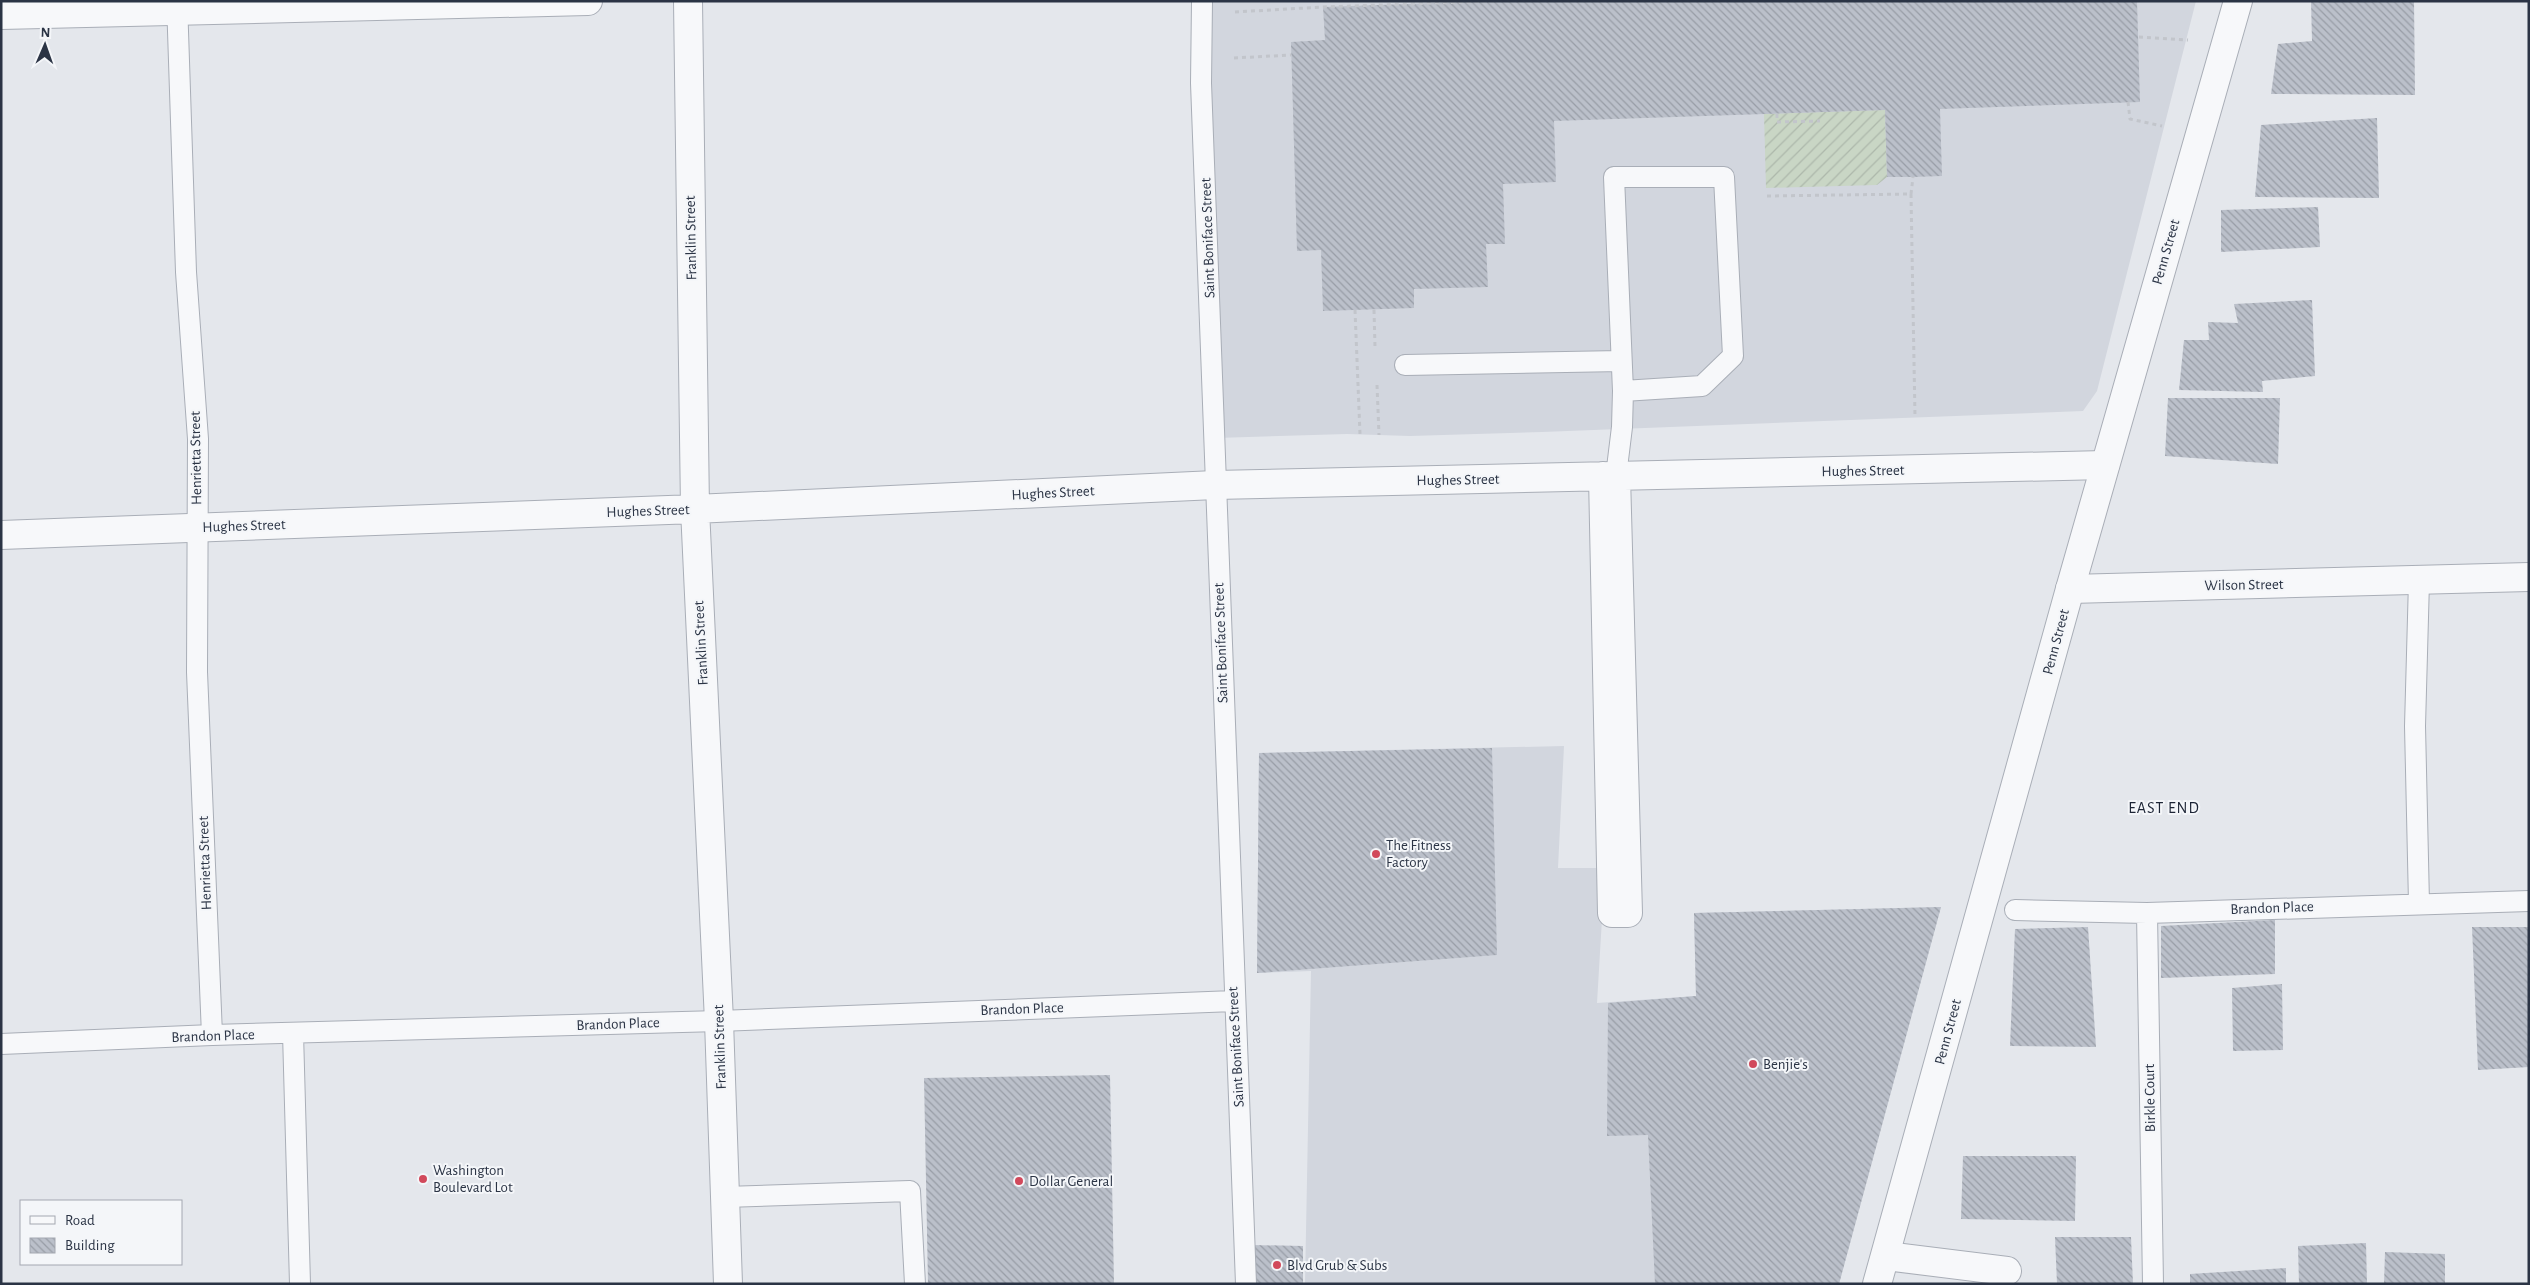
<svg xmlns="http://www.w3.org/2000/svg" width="2530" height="1285" font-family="'Alegreya Sans',sans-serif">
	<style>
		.built { fill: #d2d6de }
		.garden { fill: url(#garden-furrows) }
		.building { fill: url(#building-back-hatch) }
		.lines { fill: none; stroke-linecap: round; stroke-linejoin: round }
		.service-casing { stroke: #a9aeb7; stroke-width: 22 }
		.minor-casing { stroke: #a9aeb7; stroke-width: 30 }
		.tertiary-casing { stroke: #a9aeb7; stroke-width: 30 }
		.path { stroke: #c2c5cb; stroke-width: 3; stroke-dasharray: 4 4; stroke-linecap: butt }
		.service { stroke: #f7f8fa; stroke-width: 20 }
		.minor { stroke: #f7f8fa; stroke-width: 28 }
		.tertiary { stroke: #f7f8fa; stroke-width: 28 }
		.poi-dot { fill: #d1495b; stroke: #f4f6f9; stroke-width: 2 }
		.labels { text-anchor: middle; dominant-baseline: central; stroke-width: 4; stroke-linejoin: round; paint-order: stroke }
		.street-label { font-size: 15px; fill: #2b3445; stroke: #f4f6f9 }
		.poi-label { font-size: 15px; fill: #2b3445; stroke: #f4f6f9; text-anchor: start }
		.neighbourhood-label { font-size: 16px; letter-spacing: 1px; fill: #1d2536; stroke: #f4f6f9 }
	</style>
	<defs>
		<pattern id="garden-furrows" width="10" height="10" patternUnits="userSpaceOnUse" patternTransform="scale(1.25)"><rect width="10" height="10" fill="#c9d6c5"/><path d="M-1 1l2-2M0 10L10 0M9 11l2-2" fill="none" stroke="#adb8ab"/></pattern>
		<pattern id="building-back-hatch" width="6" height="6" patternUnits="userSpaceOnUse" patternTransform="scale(1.25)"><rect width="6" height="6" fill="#bbc0ca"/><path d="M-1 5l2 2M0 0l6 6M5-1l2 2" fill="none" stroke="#989da6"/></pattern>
	</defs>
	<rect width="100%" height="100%" fill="#e4e7ec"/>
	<path class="built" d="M1202,1h994l-99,390 -14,20 -541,21 -132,4 -63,-2 -131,4z
		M1564,746l-6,122h47l-8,135 99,-7 -2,-83 247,-6 -102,377h-534l6,-313 -54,2 2,-220z"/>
	<path class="garden" d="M1885,110l2,67 -10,8 -111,3 -2,-74z"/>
	<path class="building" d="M1491,1h646l3,101 -200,7 2,67 -29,1h-26l-2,-67 -331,11 2,61 -53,2 2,60h-19l2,43 -74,2v19l-91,3 -2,-61 -24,1 -6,-209 34,-2 -2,-33z
		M2311,1h103l1,94 -144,-1 7,-50 34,-3z
		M2377,118l2,80 -124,-1 6,-72z
		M2318,207l2,40 -99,5v-42z
		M2312,300l3,76 -53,5 1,11 -84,-2 5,-50h25l-1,-18 30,1 -4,-19z
		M2168,398h112l-2,66 -113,-8z
		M1492,748l5,207 -240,18 2,-220z
		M1941,907l-102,377h-184l-7,-149 -41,1 1,-133 88,-7 -2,-83z
		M2275,920v54l-114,4v-52z
		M2088,927l8,120 -86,-1 5,-117z
		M2472,927h57v140l-51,3z
		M2282,984l1,66 -50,1 -1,-63z
		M1110,1075l4,209h-186l-4,-206z
		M1963,1156h113l-1,65 -114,-2z
		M2055,1237h76l2,47h-76z
		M2366,1243l1,41h-68l-1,-38z
		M1252,1245l51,1v38h-51z
		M2385,1252l60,2v30h-61z
		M2286,1268v16h-96v-10z"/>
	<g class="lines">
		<g class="service-casing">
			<path id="service" d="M177,1l9,271 12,167 -1,233 15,363
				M1202,1l-1,82 45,1201
				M1405,365l216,-4
				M1616,476l6,-49 1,-36 -9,-214h110l9,179 -31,30 -79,5
				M2419,581l-4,145 4,177
				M2015,910l132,3 382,-12
				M2147,913l6,371
				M293,1033l7,251
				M1,1044l211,-9 507,-14 515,-20
				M725,1197l185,-6 5,93"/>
		</g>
		<g class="minor-casing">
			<path id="minor" d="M688,1l7,508 24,512 9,263
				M1,15l587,-14
				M1603,476l9,437h16l-12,-437
				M1,535l694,-26 520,-24 890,-20
				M2070,589l459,-12
				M1886,1256l121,15"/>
		</g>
		<g class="tertiary-casing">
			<path id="tertiary" d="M1877,1284l193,-695 168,-588"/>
		</g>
		<path class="path" d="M1235,12l88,-5 171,-6
			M2139,37l49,3
			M1234,58l57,-3
			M2128,102l2,17 32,7
			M1777,114v8l43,-1
			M1911,194l2,-17
			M1767,196l144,-2 4,223
			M1355,310l5,124
			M1374,310l1,37
			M1377,385l2,50"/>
		<use href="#service" class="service"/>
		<use href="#minor" class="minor"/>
		<use href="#tertiary" class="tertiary"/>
	</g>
	<g class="poi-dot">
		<circle cx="1376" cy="854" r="5"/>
		<circle cx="1753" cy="1064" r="5"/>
		<circle cx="423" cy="1179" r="5"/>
		<circle cx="1019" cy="1181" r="5"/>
		<circle cx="1277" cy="1265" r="5"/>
	</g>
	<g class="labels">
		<g class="street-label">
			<text transform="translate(691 238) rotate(-91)">Franklin Street</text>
			<text transform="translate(1208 238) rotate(-92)">Saint Boniface Street</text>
			<text transform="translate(2166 252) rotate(-74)">Penn Street</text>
			<text transform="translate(196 458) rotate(-91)">Henrietta Street</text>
			<text transform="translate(1863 471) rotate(-1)">Hughes Street</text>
			<text transform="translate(1458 480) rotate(-1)">Hughes Street</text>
			<text transform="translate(1053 493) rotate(-3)">Hughes Street</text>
			<text transform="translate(648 511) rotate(-2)">Hughes Street</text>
			<text transform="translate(244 526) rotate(-2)">Hughes Street</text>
			<text transform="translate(2244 585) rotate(-1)">Wilson Street</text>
			<text transform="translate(2056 642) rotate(-75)">Penn Street</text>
			<text transform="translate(701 643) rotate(-93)">Franklin Street</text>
			<text transform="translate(1221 643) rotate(-92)">Saint Boniface Street</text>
			<text transform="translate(205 863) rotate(-92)">Henrietta Street</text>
			<text transform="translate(2272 908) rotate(-2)">Brandon Place</text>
			<text transform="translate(1022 1009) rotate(-2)">Brandon Place</text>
			<text transform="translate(618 1024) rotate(-2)">Brandon Place</text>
			<text transform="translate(1948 1032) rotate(-75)">Penn Street</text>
			<text transform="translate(213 1036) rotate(-2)">Brandon Place</text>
			<text transform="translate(720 1047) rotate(-92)">Franklin Street</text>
			<text transform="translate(1236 1047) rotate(-93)">Saint Boniface Street</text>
			<text transform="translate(2150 1098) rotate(-91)">Birkle Court</text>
		</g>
		<g class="poi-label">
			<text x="1386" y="845">The Fitness<tspan x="1386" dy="17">Factory</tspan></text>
			<text x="1763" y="1064">Benjie's</text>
			<text x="433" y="1170">Washington<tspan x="433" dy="17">Boulevard Lot</tspan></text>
			<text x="1029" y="1181">Dollar General</text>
			<text x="1287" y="1265">Blvd Grub &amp; Subs</text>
		</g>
		<g class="neighbourhood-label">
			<text x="2164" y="808">EAST END</text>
		</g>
	</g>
	<rect width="2530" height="1285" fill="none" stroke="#2b3445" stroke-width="5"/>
	<rect x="20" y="1200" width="162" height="65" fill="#f4f6f9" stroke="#a4a8b1"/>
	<rect x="30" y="1216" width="25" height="8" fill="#f7f8fa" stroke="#a4a8b1"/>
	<text x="65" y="1225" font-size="15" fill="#2b3445">Road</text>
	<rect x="30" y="1238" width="25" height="15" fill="url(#building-back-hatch)" stroke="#a4a8b1"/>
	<text x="65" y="1250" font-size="15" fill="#2b3445">Building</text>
	<g transform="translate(45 45) rotate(2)" stroke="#f4f6f9" stroke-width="4" paint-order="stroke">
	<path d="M0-4L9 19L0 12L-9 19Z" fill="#2b3445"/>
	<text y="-8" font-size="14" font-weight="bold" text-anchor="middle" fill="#2b3445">N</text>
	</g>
</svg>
